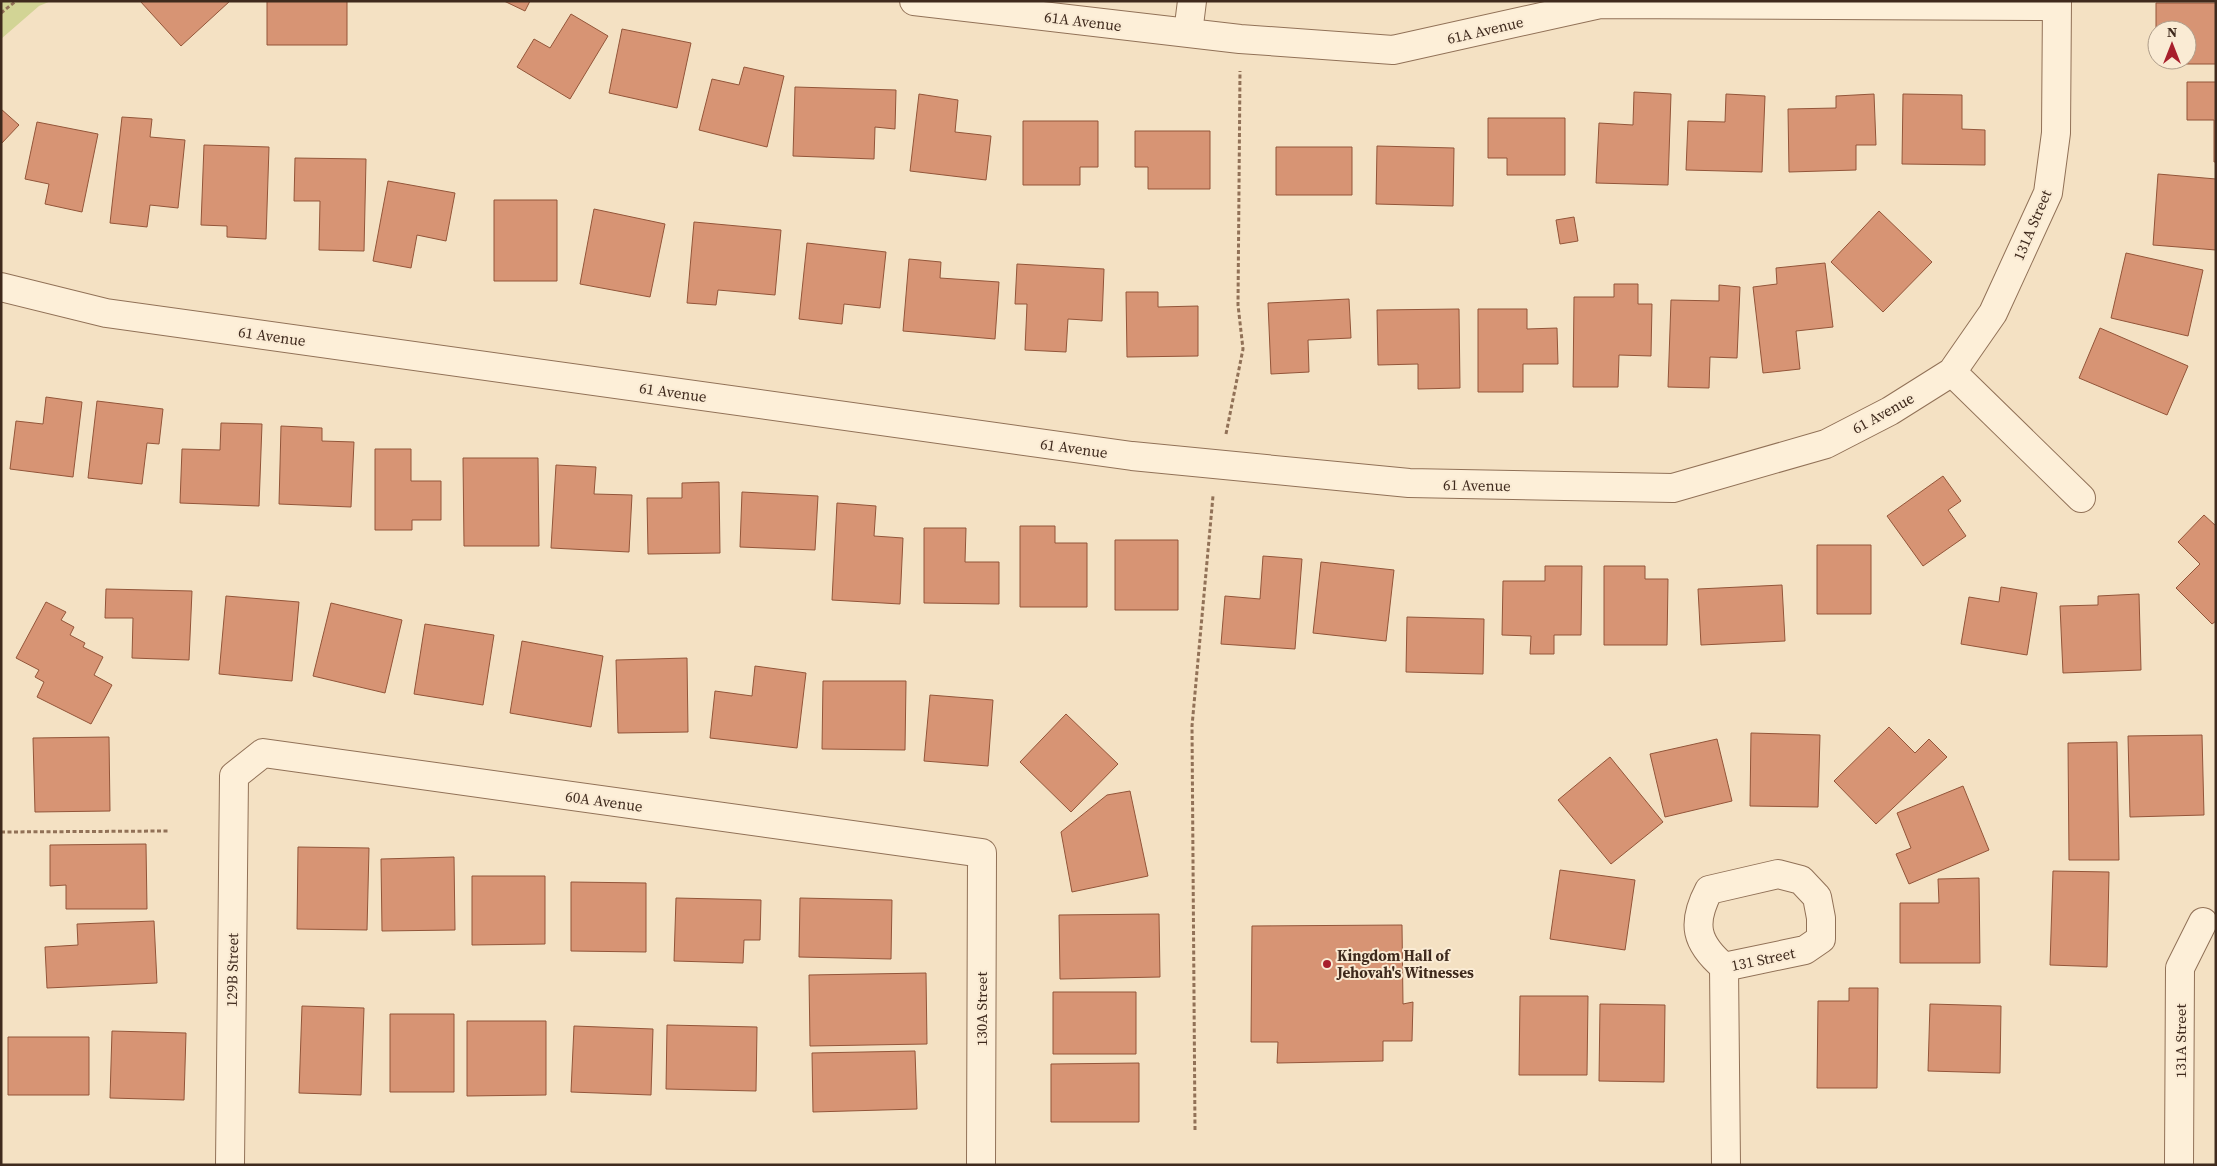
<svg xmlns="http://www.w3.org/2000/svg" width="2217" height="1166" font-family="'Source Serif 4',serif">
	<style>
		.green { fill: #d2d495 }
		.building { fill: #d79474; stroke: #935539 }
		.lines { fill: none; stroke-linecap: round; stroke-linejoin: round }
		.minor-casing { stroke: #917157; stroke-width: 30 }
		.path { stroke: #917157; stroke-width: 3; stroke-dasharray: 4 2.5; stroke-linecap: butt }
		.minor { stroke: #fdefd8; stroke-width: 28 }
		.poi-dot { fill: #a81f2c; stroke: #faebd4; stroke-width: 2 }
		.labels { text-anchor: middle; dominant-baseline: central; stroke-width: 4; stroke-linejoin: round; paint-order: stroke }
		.street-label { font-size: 15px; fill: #3f2a1d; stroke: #faebd4 }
		.poi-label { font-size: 15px; font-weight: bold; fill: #3f2a1d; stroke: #faebd4; text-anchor: start }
	</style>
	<rect width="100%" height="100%" fill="#f4e1c3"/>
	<path class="green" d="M1,1h50l-12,5 -38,33z"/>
	<path class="building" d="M140,1h90l-49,45z
		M267,1h80v44h-80z
		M504,1h26l-5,10z
		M2156,3h60v61h-46v-4h17v-30l-31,1z
		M571,14l37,22 -38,63 -53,-32 17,-28 16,9z
		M622,29l69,14 -14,65 -68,-15z
		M744,67l40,9 -17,71 -68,-17 13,-51 27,6z
		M2187,82h29v80h-2v-42h-27z
		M795,87l101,3 -1,39 -20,-2 -1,32 -81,-3z
		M1634,92l37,2 -3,91 -72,-2 3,-60 34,2z
		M919,94l39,6 -3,32 36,4 -5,44 -76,-9z
		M1726,94l39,2 -3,76 -76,-2 2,-49 37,1z
		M1874,94l2,51h-20v25l-67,2 -1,-63 48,-1v-12z
		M1903,94l59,1v34l23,1v35l-83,-1z
		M1,109l18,16 -18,19z
		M122,117l30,2 -2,18 35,3 -7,68 -28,-3 -3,22 -37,-4z
		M1488,118h77v57h-58v-17h-19z
		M1023,121h75v46h-18v18h-57z
		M37,122l61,12 -16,78 -37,-8 4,-20 -24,-5z
		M1135,131h75v58h-62v-22h-13z
		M204,145l65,2 -3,92 -39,-2v-11l-26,-1z
		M1377,146l77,2 -1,58 -77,-2z
		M1276,147h76v48h-76z
		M295,158l71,1 -2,92 -45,-1 1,-49h-26z
		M2158,174l58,5v71l-63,-5z
		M388,181l67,12 -9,48 -29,-6 -6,33 -38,-7z
		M494,200h63v81h-63z
		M594,209l71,15 -15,73 -70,-13z
		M1879,211l53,51 -49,50 -52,-50z
		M1574,217l4,24 -18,3 -4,-24z
		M694,222l87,8 -6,65 -57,-5 -2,15 -29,-2z
		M807,243l79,9 -6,56 -36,-4 -2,20 -43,-5z
		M2126,253l77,17 -15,66 -77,-18z
		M909,259l32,3 -1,16 59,4 -4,57 -92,-8z
		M1825,263l8,64 -37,4 4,38 -37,4 -10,-86 24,-3 -1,-16z
		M1017,264l87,5 -2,52 -34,-2 -2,33 -41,-2 2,-46h-12z
		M1614,284h24v20h14l-1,52 -32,-1 -1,32h-45l1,-90h40z
		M1719,285l21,2 -3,71 -27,-1 -1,31 -41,-1 3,-87 48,1z
		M1126,292h32v15l40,-1v50l-71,1z
		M1349,299l2,39 -43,2 1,32 -38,2 -3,-71z
		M1459,309l1,79 -42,1v-25l-40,1 -1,-55z
		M1478,309h49v20l30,-1 1,36h-35v28h-45z
		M2100,328l88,38 -21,49 -88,-37z
		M46,397l36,5 -9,75 -63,-8 6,-48 27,3z
		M97,401l66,8 -4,35 -12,-1 -5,41 -54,-6z
		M221,423l41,1 -3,82 -79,-3 2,-54 38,1z
		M281,426l41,2v13l32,1 -3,65 -72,-3z
		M375,449h36v32h30v39h-29v10h-37z
		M463,458h75l1,88h-75z
		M556,465l40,2 -2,27 38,1 -3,57 -78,-4z
		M1943,476l18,25 -13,9 18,26 -43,30 -36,-50z
		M719,482l1,71 -72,1 -1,-56h35v-15z
		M742,492l76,4 -3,54 -75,-3z
		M837,503l39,3 -2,30 29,2 -3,66 -68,-4z
		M2204,515l12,11v95l-4,3 -36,-36 24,-24 -22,-22z
		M1020,526h35v17h32v64h-67z
		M924,528h42l-1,34h34v42l-75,-1z
		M1115,540h63v70h-63z
		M1817,545h54v69h-54z
		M1263,556l39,3 -7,90 -74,-5 4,-48 35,3z
		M1321,562l73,8 -8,71 -73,-8z
		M1545,566h37l-1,69h-27v19h-24l1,-18 -29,-1 1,-54h42z
		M1604,566h41v13h23l-1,66h-63z
		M1782,585l3,56 -84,4 -3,-56z
		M2001,587l36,6 -10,62 -66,-11 8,-47 30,5z
		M106,589l86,2 -3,69 -57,-2 1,-40h-28z
		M2139,594l2,76 -78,3 -3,-67 38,-1v-9z
		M226,596l73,6 -7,79 -73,-7z
		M46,602l20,10 -5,8 13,7 -4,8 15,8 -2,4 20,10 -9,18 18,10 -21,39 -54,-27 7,-15 -9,-5 4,-7 -23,-12z
		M331,603l71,17 -17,73 -72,-17z
		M1407,617l77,2 -1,55 -77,-2z
		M425,624l69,11 -11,70 -69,-11z
		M522,641l81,15 -12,71 -81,-14z
		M687,658l1,74 -70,1 -2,-73z
		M755,666l51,7 -9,75 -87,-10 5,-47 37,5z
		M823,681h83l-1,69 -83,-1z
		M930,695l63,5 -5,66 -64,-5z
		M1066,714l52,50 -47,48 -51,-50z
		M1889,727l26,26 14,-14 18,18 -71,67 -42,-43z
		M1751,733l69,2 -2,72 -68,-1z
		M2202,735l2,80 -74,2 -2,-81z
		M109,737l1,74 -75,1 -2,-74z
		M1717,739l15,62 -67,16 -15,-63z
		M2117,742l2,118h-50l-1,-117z
		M1610,757l53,65 -52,42 -53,-64z
		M1963,786l26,64 -80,34 -13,-30 15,-6 -14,-35z
		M1130,791l18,85 -76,16 -11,-60 46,-37z
		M146,844l1,65h-81v-24l-16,1v-41z
		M298,847l71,1 -2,82 -70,-1z
		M454,857l1,73 -73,1 -1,-72z
		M1560,870l75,10 -10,70 -75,-11z
		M2053,871l56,1 -2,95 -57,-2z
		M472,876h73v68l-73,1z
		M1979,878l1,85h-80v-60h39l-1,-24z
		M571,882l75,1v69l-75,-1z
		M676,898l85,2 -1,40h-16l-1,23 -69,-2z
		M800,898l92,2 -1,59 -92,-2z
		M1159,914l1,63 -100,2 -1,-64z
		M154,921l3,62 -110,5 -2,-41 33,-2 -1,-21z
		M1402,925l1,79 10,-2 -1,39h-29v20l-106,2 1,-21h-27l1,-116z
		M926,973l1,71 -117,2 -1,-71z
		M1849,988h29l-1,100h-60l1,-87h31z
		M1053,992h83v62h-83z
		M1520,996h68l-1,79h-68z
		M1600,1004l65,1 -1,77 -65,-1z
		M1930,1004l71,2 -1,67 -72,-2z
		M302,1006l62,2 -3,87 -62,-2z
		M390,1014h64v78h-64z
		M467,1021h79v74l-79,1z
		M667,1025l90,2 -1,64 -90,-2z
		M574,1026l79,3 -2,66 -80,-3z
		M112,1031l74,2 -2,67 -74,-2z
		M8,1037h81v58h-81z
		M915,1051l2,58 -104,3 -1,-59z
		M1139,1063v59h-88v-58z"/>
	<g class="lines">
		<g class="minor-casing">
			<path id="minor" d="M914,1l326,38 153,11 207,-46 457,2
				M1188,33l4,-32
				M1,287l105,26 1026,143 277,27 264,5 153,-44 64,-33 62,-39 41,-59 55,-120 8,-60 1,-132
				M1952,372l129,126
				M1724,967l81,-17 16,-11v-21l-4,-21 -16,-17 -23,-6 -69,16c-18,34 -13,53 15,77l2,198
				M230,1165l4,-389 29,-23 719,100 -1,312
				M2179,1165l1,-197 23,-46"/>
		</g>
		<path class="path" d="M1,13l15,-12
			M1226,434l17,-85 -5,-44 2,-234
			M1,832l167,-1
			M1195,1130l-3,-404 21,-230"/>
		<use href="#minor" class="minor"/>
	</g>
	<circle class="poi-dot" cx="1327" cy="964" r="5"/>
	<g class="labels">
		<g class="street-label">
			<text transform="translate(1083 21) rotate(7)">61A Avenue</text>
			<text transform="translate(1485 30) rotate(-13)">61A Avenue</text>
			<text transform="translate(2032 225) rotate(-67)">131A Street</text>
			<text transform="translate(272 336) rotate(8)">61 Avenue</text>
			<text transform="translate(673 392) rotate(8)">61 Avenue</text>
			<text transform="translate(1883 413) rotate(-29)">61 Avenue</text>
			<text transform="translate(1074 448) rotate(8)">61 Avenue</text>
			<text transform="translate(1477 485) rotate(1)">61 Avenue</text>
			<text transform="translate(604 801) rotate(8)">60A Avenue</text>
			<text transform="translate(1763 959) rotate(-12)">131 Street</text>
			<text transform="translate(232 970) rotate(-89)">129B Street</text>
			<text transform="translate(981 1009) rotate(-90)">130A Street</text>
			<text transform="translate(2180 1041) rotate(-90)">131A Street</text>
		</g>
		<g class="poi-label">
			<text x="1337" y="955">Kingdom Hall of<tspan x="1337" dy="17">Jehovah's Witnesses</tspan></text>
		</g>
	</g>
	<rect width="2217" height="1166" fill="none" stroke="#3f2a1d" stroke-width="5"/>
	<g transform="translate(2172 45)"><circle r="24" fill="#faebd4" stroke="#af9e8b"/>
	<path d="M0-4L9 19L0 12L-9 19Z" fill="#a81f2c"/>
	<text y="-8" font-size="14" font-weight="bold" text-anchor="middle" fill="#3f2a1d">N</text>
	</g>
</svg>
